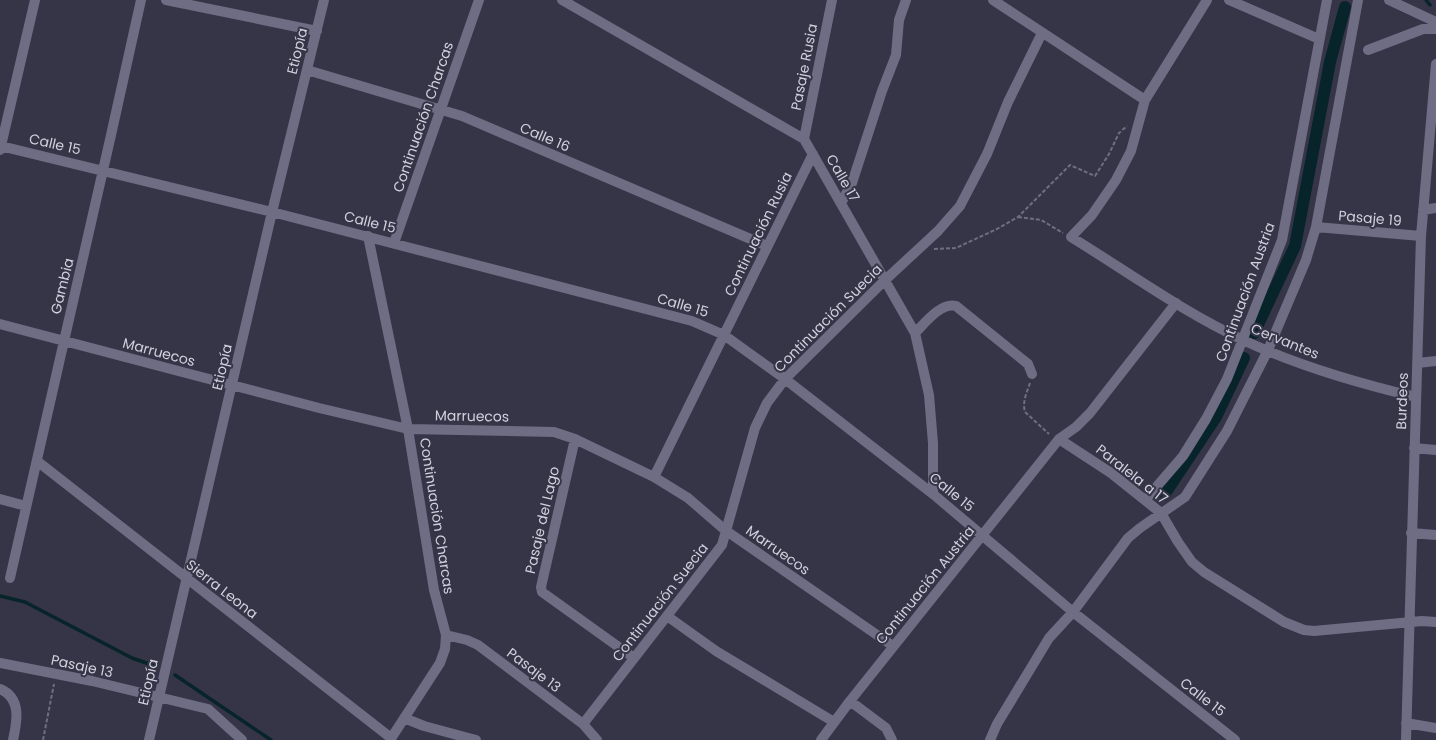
<svg xmlns="http://www.w3.org/2000/svg" width="1436" height="740" font-family="Poppins,sans-serif">
	<style>
		.lines { fill: none; stroke-linecap: round; stroke-linejoin: round }
		.stream { stroke: #07242a; stroke-width: 3.5 }
		.canal { stroke: #07242a; stroke-width: 12 }
		.path { stroke: #6f6e7e; stroke-width: 2; stroke-dasharray: 4 2; stroke-linecap: butt }
		.minor { stroke: #6f6d83; stroke-width: 10 }
		.labels { text-anchor: middle; dominant-baseline: central; stroke-width: 4; stroke-linejoin: round; paint-order: stroke }
		.street-label { font-size: 14px; fill: #d1d0dd; stroke: #363548 }
	</style>
	<rect width="100%" height="100%" fill="#363548"/>
	<g class="lines">
		<path class="stream" d="M1426,0l4,5
			M0,596l25,6 107,56 23,8
			M175,675l96,65"/>
		<path class="canal" d="M1254,333l41,-87 35,-184 15,-55
			M1164,495l52,-78 28,-59"/>
		<path class="path" d="M1018,217l23,3 22,13
			M934,249l22,-1 41,-19 21,-12 52,-52 25,11 14,-22 10,-21 8,-7
			M1030,383c-3,9 -8,19 -5,29l24,22
			M43,740l11,-56"/>
		<path class="minor" d="M166,0l151,31
			M562,0l242,139 111,194 14,62 4,48v51
			M993,0l152,100
			M1207,0l-62,100 -14,51 -15,29 -24,35 -21,22c57,35 112,75 172,103 55,26 114,43 173,57
			M1229,0l90,39
			M1389,0l47,22
			M1368,50l55,-21h13
			M307,70l155,46 305,130
			M804,139l28,-139
			M1,146l271,66 420,109 32,14 61,44 148,115 140,118 162,128
			M0,150l35,-150
			M841,203l11,-20 30,-92 14,-36 3,-35 7,-20
			M1423,210l13,-2
			M1316,227l105,9
			M368,236l40,193 26,161 12,45 -1,14 -5,14 -50,77
			M394,243l85,-243
			M0,324l319,84 89,21 146,3 21,7 79,38 34,21 37,32 168,116
			M915,333c10,-10 26,-31 41,-27l72,58 4,10
			M1418,363l18,-2
			M575,439l-34,148 1,5 92,66
			M1059,439l52,34 50,40 17,29 14,20 12,10 80,50 20,8 10,1 108,-10 14,1
			M1414,448l22,2
			M37,461l354,277
			M654,477l159,-323
			M0,499l26,7
			M1146,499l37,-43 23,-37 21,-40 55,-139 45,-240
			M1411,533l25,2
			M10,578c43,-193 89,-385 131,-578
			M667,616l49,35 118,71
			M446,635l21,5 11,5 105,79 14,16
			M0,663l92,18 116,28 34,31
			M0,689c22,9 17,33 13,51
			M850,701l36,27 6,12
			M404,718l20,8 52,14
			M1406,723l30,5
			M583,724l139,-179 33,-117 12,-25 18,-24 99,-98 54,-50 22,-25 27,-52 21,-52 34,-69
			M149,740l123,-528 52,-212
			M821,740l29,-39 209,-262 17,-12 14,-14 86,-110
			M990,740l7,-16 52,-86 24,-26 55,-74 12,-10 45,-31 42,-66 41,-81 38,-90 10,-33 42,-227
			M1406,740l15,-504 15,-172"/>
	</g>
	<g class="labels">
		<g class="street-label">
			<text transform="translate(297 51) rotate(-76)">Etiopía</text>
			<text transform="translate(804 67) rotate(-79)">Pasaje Rusia</text>
			<text transform="translate(423 117) rotate(-71)">Continuación Charcas</text>
			<text transform="translate(545 137) rotate(23)">Calle 16</text>
			<text transform="translate(55 144) rotate(13)">Calle 15</text>
			<text transform="translate(843 178) rotate(60)">Calle 17</text>
			<text transform="translate(1370 218) rotate(5)">Pasaje 19</text>
			<text transform="translate(370 222) rotate(14)">Calle 15</text>
			<text transform="translate(758 234) rotate(-64)">Continuación Rusia</text>
			<text transform="translate(62 286) rotate(-76)">Gambia</text>
			<text transform="translate(1245 292) rotate(-70)">Continuación Austria</text>
			<text transform="translate(683 305) rotate(16)">Calle 15</text>
			<text transform="translate(828 318) rotate(-45)">Continuación Suecia</text>
			<text transform="translate(1285 341) rotate(22)">Cervantes</text>
			<text transform="translate(159 352) rotate(15)">Marruecos</text>
			<text transform="translate(222 367) rotate(-77)">Etiopía</text>
			<text transform="translate(1402 401) rotate(-88)">Burdeos</text>
			<text transform="translate(472 416) rotate(1)">Marruecos</text>
			<text transform="translate(1132 474) rotate(38)">Paralela a 17</text>
			<text transform="translate(952 492) rotate(39)">Calle 15</text>
			<text transform="translate(437 516) rotate(81)">Continuación Charcas</text>
			<text transform="translate(542 520) rotate(-77)">Pasaje del Lago</text>
			<text transform="translate(778 550) rotate(35)">Marruecos</text>
			<text transform="translate(925 585) rotate(-51)">Continuación Austria</text>
			<text transform="translate(222 589) rotate(38)">Sierra Leona</text>
			<text transform="translate(660 602) rotate(-52)">Continuación Suecia</text>
			<text transform="translate(82 666) rotate(12)">Pasaje 13</text>
			<text transform="translate(534 670) rotate(37)">Pasaje 13</text>
			<text transform="translate(148 682) rotate(-77)">Etiopía</text>
			<text transform="translate(1203 697) rotate(38)">Calle 15</text>
		</g>
	</g>
</svg>
